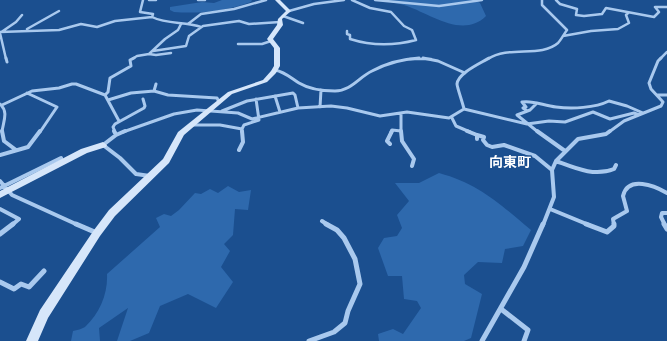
<svg xmlns="http://www.w3.org/2000/svg" width="667" height="341" font-family="'PT Sans Narrow','Noto Sans JP',sans-serif">
	<style>
		.green { fill: #2e69ad }
		.lines { fill: none; stroke-linecap: round; stroke-linejoin: round }
		.street-far3 { stroke: #a9c9ee; stroke-width: 2.5 }
		.street-far2 { stroke: #a9c9ee; stroke-width: 3 }
		.street-far1 { stroke: #a9c9ee; stroke-width: 4 }
		.street { stroke: #a9c9ee; stroke-width: 5 }
		.secondary { fill: #d6e6fa; fill-rule: evenodd }
		.labels { text-anchor: middle; dominant-baseline: central; stroke-width: 3; stroke-linejoin: round; paint-order: stroke }
		.quarter-label { font-size: 14px; font-weight: bold; fill: #fff; stroke: #1b4f8f }
	</style>
	<rect width="100%" height="100%" fill="#1b4f8f"/>
	<path class="green" d="M222,0h30l-1,2c-25,9 -51,12 -77,10l-4,-2v-3l32,-5 12,1z
		M379,0h96l5,3 6,13c-23,23 -56,-2 -79,-10 -9,-3 -19,-4 -28,-6z
		M439,173c40,11 61,31 92,57l-8,16 -18,3 -3,14 -24,-1 -14,13 1,9 17,10 -11,44 -7,3h-85l-1,-7 15,-5 10,5 18,-26 -4,-7 -13,-2 -2,-23h-14l-10,-28 6,-10 13,-2 5,-8 -5,-13 12,-14 -14,-18h24z
		M228,186l11,6 12,-2 -3,20 -13,-1 -2,26 -9,9 6,7 -9,16 12,15 -17,26 -28,-14 -28,12 -11,27 -19,8h-13l11,-33 -29,20 1,13h-29l2,-10c4,-1 9,-2 12,-4 15,-14 23,-34 22,-53l53,-47 -4,-9 8,-4 7,2 8,-6 16,-17 6,1 9,-5 8,4z"/>
	<g class="lines">
		<path class="street-far3" d="M149,0h7
			M198,0h7
			M375,0l64,6 43,-6
			M556,0l4,4 17,5 -1,6 8,1 18,-2 4,-6 48,9 5,-5 -4,-5h12
			M289,11l25,-7 30,-4
			M283,16l20,7
			M152,17c16,8 33,4 49,10
			M188,24l13,-10 33,-5 32,-9
			M27,29l32,-18
			M347,31v3l3,1v4c22,7 43,7 66,1l-4,-10 -8,-4 -13,-14 -21,-4 -18,-8
			M0,32l59,-2 22,-6 16,3 18,-6 37,-4 1,-3 -13,-2 3,-12
			M563,36l28,-5 27,-2 11,-6 -3,-8 2,-2
			M238,44h24l9,-3
			M153,51l33,-5 3,-10 14,-10 36,-5 10,3 31,-2
			M149,54l7,1 15,-2
			M6,59l-6,-26 16,-11 6,-7
			M132,59l5,-3 12,-2 16,-15 13,-9 3,-6
			M410,59h21
			M488,59c21,-14 53,-1 70,-16 3,-3 6,-9 9,-13l-25,-25v-5
			M660,59l7,-7"/>
		<path class="street-far2" d="M6,58l1,4
			M423,58l15,3 27,12
			M275,70c10,2 16,8 24,13 10,6 25,8 36,8 16,0 24,-14 37,-20 15,-8 31,-12 47,-13
			M156,84l-2,7 14,4 49,3 2,4
			M27,93l30,14 -17,25
			M105,95l3,-3 2,-14 21,-12 -1,-6 4,-2
			M657,95h10
			M275,96l5,16
			M108,100l23,-7 23,-2
			M537,103l-7,7 -13,5 21,17
			M0,104c9,8 3,18 2,28
			M2,105l30,-14 27,-3 13,-4h4l29,11 14,26
			M320,107l1,-17
			M464,109c-1,-5 -7,-22 -7,-25 1,-11 24,-21 32,-26
			M464,109l63,15 22,-3 16,1 28,-10 17,7 24,-6 5,2
			M222,111l25,-10 46,-8 2,2 3,13
			M527,111l-4,-3 3,-1 -4,-5c12,-2 22,4 34,5 16,2 39,1 53,-6l18,5 16,7
			M452,118l4,8 14,6
			M192,125h28l22,4 2,-4 15,-5 -3,-21
			M242,129v3
			M115,132l-2,-5 2,-3 29,-16 1,-2 -2,-7
			M123,132l51,-18 23,-4 41,3 14,6 46,-11 33,-2 16,2 33,8 27,-4 42,6 15,-9
			M391,132l1,-2 9,1v-18
			M609,132l15,-11 37,-15 2,-4 -12,-13 -2,-6 9,-22 3,-3"/>
		<path class="street-far1" d="M2,131l2,10 12,9
			M114,131l2,4
			M125,131l-9,4 -13,10 17,13 16,16 14,2
			M401,131l1,10 12,18 -2,7
			M467,131l10,4v4
			M537,131l28,20
			M477,135l7,2 -1,3 4,5 5,2 12,-2 31,11 17,14
			M390,144l-3,-3 5,-10
			M239,150l4,-8 -1,-11
			M0,155l28,-8 12,-16
			M556,161c19,7 38,16 58,8l2,-4
			M0,181l12,14 66,30
			M0,188l61,-30
			M0,209l19,10 -7,6
			M550,209l39,16
			M322,221l6,4
			M543,225l11,-28 -2,-27 4,-9 22,-22 28,-5 4,-3
			M614,225l-1,-6 14,-8 -4,-15c5,-21 32,-10 44,-3
			M665,225l-4,-8 1,-4h5"/>
		<path class="street" d="M76,224l21,9
			M586,224l21,8 7,-6v-2
			M664,224l3,5
			M0,234l13,-10
			M0,282l14,7 7,-5 8,3 15,-16
			M501,309l27,21 -4,11
			M309,341l25,-9 11,-9 3,-12 12,-27 -5,-25 -11,-21 -7,-8 -11,-6
			M482,341l42,-74 19,-43"/>
		<path class="secondary" d="M275,0h5l11,11 -9,8 1,6 -10,14 7,9v18l-4,7 -9,9 -35,12 -48,41 -15,28 -54,53 -15,20 -52,82 -10,23h-12l14,-31 54,-80 15,-20 54,-51 15,-27 50,-40 35,-12 8,-9 3,-5v-18l-7,-9 10,-14 1,-6 8,-8z
			M103,142l4,3 -1,2 -19,6 -87,45v-7l81,-42z"/>
	</g>
	<g class="labels">
		<g class="quarter-label">
			<text x="510" y="162">向東町</text>
		</g>
	</g>
</svg>
